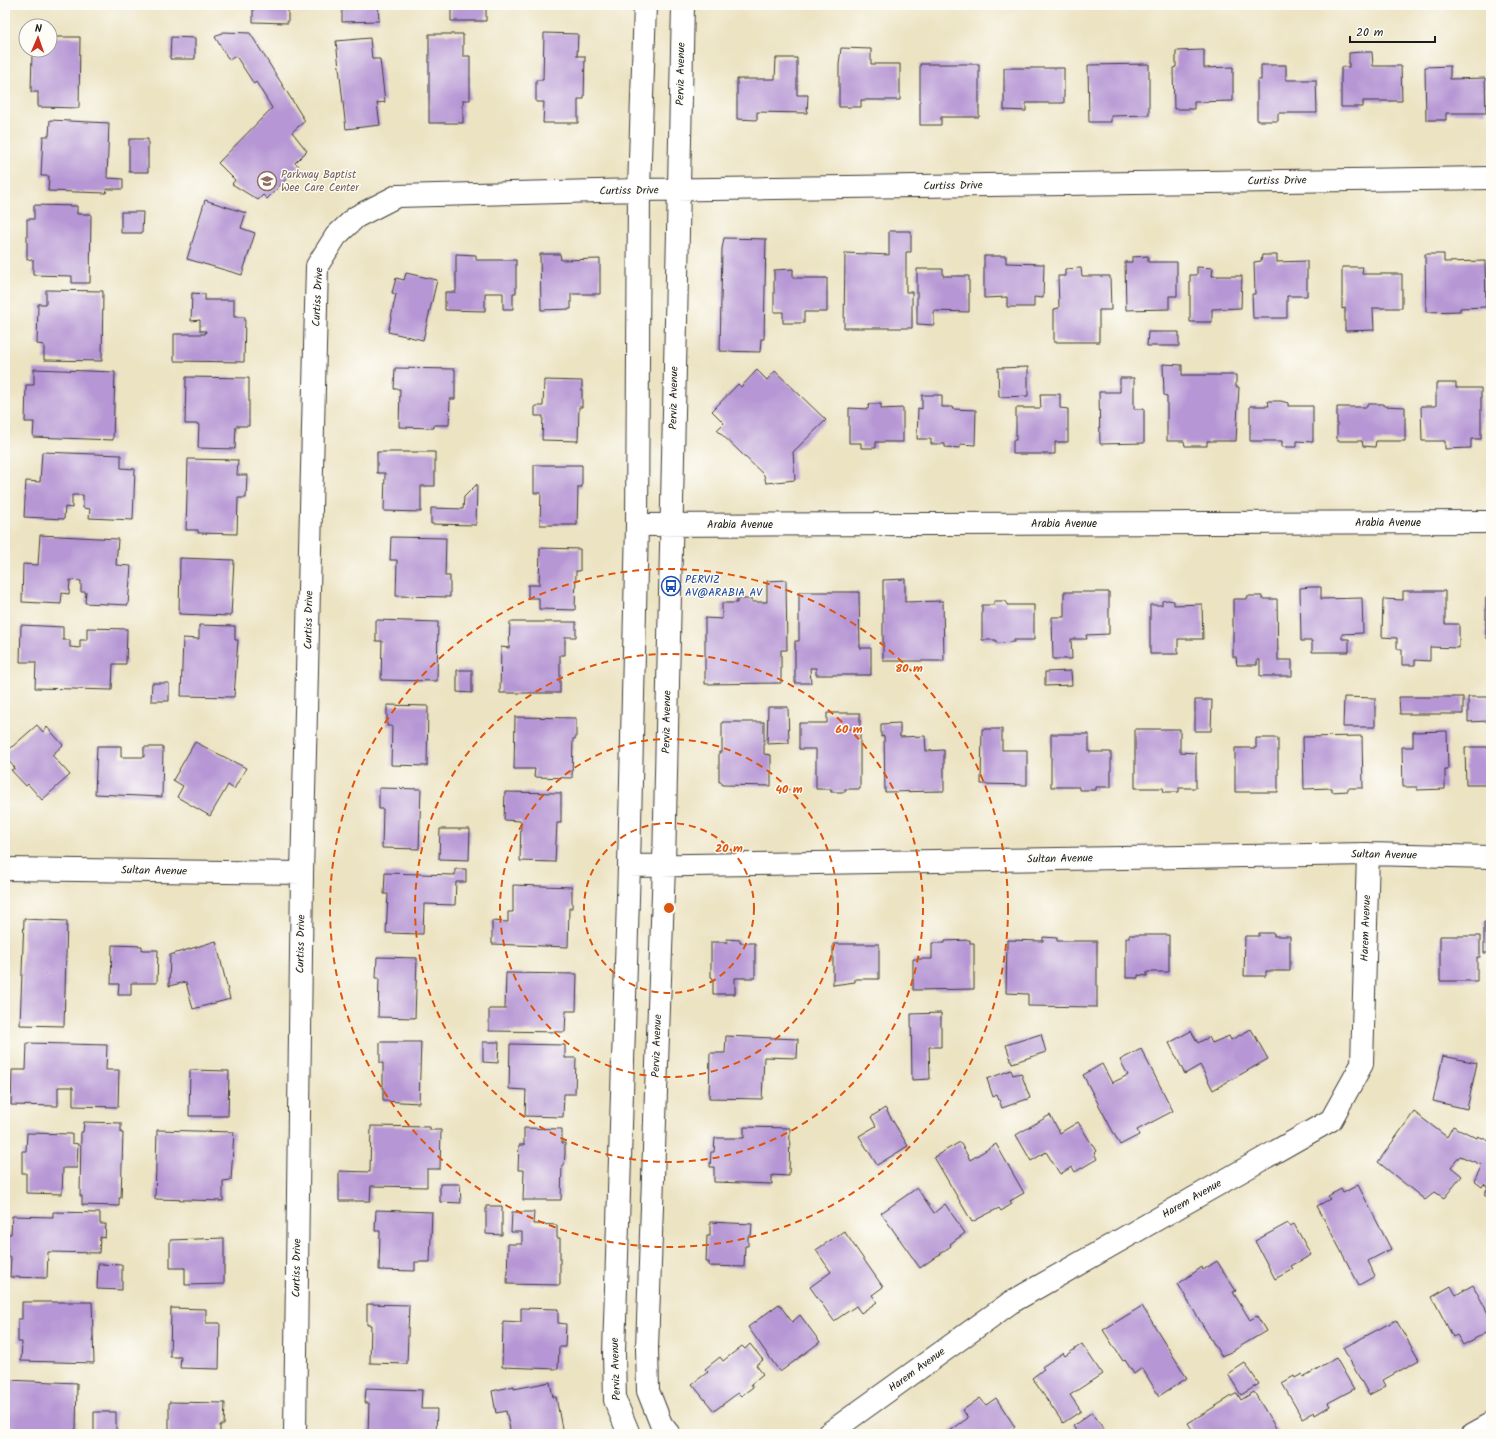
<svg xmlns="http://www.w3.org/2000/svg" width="1496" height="1439" font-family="Kalam,sans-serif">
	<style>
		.building { fill: #b696d4 }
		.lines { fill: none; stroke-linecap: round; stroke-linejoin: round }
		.minor-casing { stroke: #3b3a35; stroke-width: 24 }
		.minor { stroke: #fff; stroke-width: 22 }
		.ring { fill: none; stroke: #de560d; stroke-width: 2; stroke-dasharray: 7 5 }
		.labels { text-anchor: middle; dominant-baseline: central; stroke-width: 3; stroke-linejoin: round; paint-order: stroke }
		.street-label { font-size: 11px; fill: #1c1c1c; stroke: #fdfcf7 }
		.education-label { font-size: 11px; fill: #785e54; stroke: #fdfcf7; text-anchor: start }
		.transit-label { font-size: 11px; fill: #164399; stroke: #fdfcf7; text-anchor: start }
		.centre { fill: #de560d; stroke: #fdfcf7; stroke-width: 2 }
		.ring-label { font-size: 12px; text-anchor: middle; font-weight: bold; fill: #de560d; stroke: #fdfcf7; stroke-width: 3; stroke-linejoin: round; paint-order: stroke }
	</style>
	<rect width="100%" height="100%" fill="#fdfcf7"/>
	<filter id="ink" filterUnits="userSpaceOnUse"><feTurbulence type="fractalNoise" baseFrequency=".025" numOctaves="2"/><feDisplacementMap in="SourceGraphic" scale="8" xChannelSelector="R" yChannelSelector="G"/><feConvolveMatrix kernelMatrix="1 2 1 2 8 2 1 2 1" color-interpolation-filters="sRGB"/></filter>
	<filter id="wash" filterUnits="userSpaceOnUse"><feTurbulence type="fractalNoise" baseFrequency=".012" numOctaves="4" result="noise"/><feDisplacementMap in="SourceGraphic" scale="16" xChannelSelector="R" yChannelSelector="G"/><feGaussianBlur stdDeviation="0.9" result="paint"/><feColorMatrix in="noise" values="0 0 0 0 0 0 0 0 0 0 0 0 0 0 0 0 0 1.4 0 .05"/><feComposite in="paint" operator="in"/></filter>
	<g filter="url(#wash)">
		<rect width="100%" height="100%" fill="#ece3c2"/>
		<g id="blocks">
			<path class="building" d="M253,5h35v18l-35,-1z
				M342,5h36l1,16 -37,1z
				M451,5h35v16h-35z
				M223,32l27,1 55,88 -13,11 15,19 -12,12 4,3 -32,33 -4,-4 -5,5 -26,-16 3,-4 -17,-17 54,-55 -16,-26 -2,2 -18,-28 -7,4 -14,-23z
				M544,33l34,1 -1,22h8l-1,43h-6v24h-35l1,-21h-8v-22h7z
				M429,34h34v22h7v44h-7v23h-34z
				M50,37h30l-1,71 -41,-1v-15h-7l1,-38h8v-4h10z
				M171,37l24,1v21h-25z
				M370,38l2,21h8l5,43 -8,1 3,22 -34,4 -10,-88z
				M841,48l30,1v15h29v36h-39v7h-22v-42z
				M1204,50v18l29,-1v34l-39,1v7h-20l-1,-41 3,-1v-16z
				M1361,52h11l1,14h28l1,35h-39v6h-22v-40h8v-14z
				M776,58h21v37h11l-1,18 -50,-1v8l-20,-1v-40h38z
				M920,64h59v53h-38v8h-21z
				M1149,64v51l-38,1v6h-22l-1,-57z
				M1261,65h25v15h30l1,33h-39v8h-21v-41h4z
				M1450,66v13l35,-1 1,35h-40v7h-20l-1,-53z
				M1004,68h60v35h-38v8l-22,-1z
				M50,120l59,3 -2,55 16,1v10h-16l-1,4 -58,-2 1,-15h-8l2,-40h6z
				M129,139h19v33h-19z
				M205,200l41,13 -5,15 14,5 -13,42 -55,-16z
				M34,205l43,1v8h14l-1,69h-18v-7l-39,-1v-15l-6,-1v-40h7z
				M121,212h22l-1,21h-21z
				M889,231h22v21h-5v40h6v36h-68l1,-75 44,2z
				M724,238l42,1 -2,100h-3l-1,13 -40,-1 2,-102z
				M456,254l20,1v5h40v33h-3v16h-10v-16h-18v18l-40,-1v-18h11z
				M540,254h20l1,6 39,-1v35h-29v15l-30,1z
				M1425,254h19v8l41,-1 1,46 -26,1v3l-34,1z
				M1262,255h15v7l30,-1v35h-20v22h-34l-1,-24h3l-1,-32 7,-1z
				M984,256h22v7l38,1 -1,34 -9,-1v10h-27v-10l-23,1z
				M1148,256v6h29v34h-8v13l-43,1 -1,-48h7v-5z
				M1197,267l16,1 -1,8h30l-1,32 -29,1v13h-22v-47h7z
				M1342,267h21l-1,7h40v34h-29l1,22 -29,1v-23l-3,1z
				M1081,268l1,8h28l1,34h-12v32h-45v-33l5,-1 -1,-32h7v-7z
				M793,269v9h34v34h-23v11h-21v-11h-9v-42z
				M917,269h26v7h26v36l-35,-1v14l-17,-1z
				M406,273l31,7 -14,60 -35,-8 8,-38 -4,-1 4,-15 8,2z
				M46,290l57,1 -1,70 -58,-1v-15l-7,-1 1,-40h8z
				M192,293l13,1v6h29v17h11l-1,45 -70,-1v-27h31l1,-3h-6v-11l-9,1z
				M1148,332h31v14h-32z
				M1163,364l19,1v10h54v12h3l-3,54h-29v5h-22l-1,-5h-17v-45l-3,-1z
				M1028,367v29l-29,1 -1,-29z
				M395,368l60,1v30h-5l-1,26h-15v3l-35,-1 1,-38h-6z
				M34,369l81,3 -2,68 -80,-3 1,-15h-9l1,-37h8z
				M757,370l10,10 8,-9 51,49 -33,32 2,28 -29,3 -2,-8 -47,-45 7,-7 -12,-12 26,-27 3,3z
				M186,377l63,1v48h-13l-1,23 -37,-1 1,-24h-14z
				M1120,378h14v31h10v34l-44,1 -1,-52h21z
				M544,380l38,1v26h-3l-1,34 -36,-1 1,-24h-8v-10h8z
				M1436,383h20v5h25v51h-10v9l-26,1v-8h-23l-1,-35h15z
				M1040,394h20v14l8,1v33h-13v12h-42v-14h3v-32h25z
				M922,395h20v12h11l-1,2 24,1 -1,35 -15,-1v4l-15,-1v-3h-14v-5h-14l1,-31 4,1z
				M1268,401h13l7,2v3h25v36l-16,-1v6h-15v-6h-32v-35h19z
				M869,404h12v5l22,-1v34h-27v6h-15v-5h-12v-35l19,1z
				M1367,404h17v2l21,1v34h-29l-1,6 -12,-1 -1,-5h-25v-34h30z
				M42,452l79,3v13l14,1 -2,51 -44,-2 1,-9 -7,-1v-13h-11v13l-7,-1 -1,12 -40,-2 2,-36 14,1z
				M377,452h58v34h-14v26l-37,-1 1,-38h-8z
				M188,459l50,1 -1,15h10l-1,23h-8l-1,36 -39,-1v-3h-12z
				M534,465h48v22h-4l-1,38h-37l1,-32h-7z
				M477,484l-1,41 -45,-1v-16l32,1 1,-12z
				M40,535l78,4 -2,26 15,1 -3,39 -43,-2 1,-11h-5v-11l-11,-1 -1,14 -7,-1 -1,11 -39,-2 1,-38 15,1z
				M391,537l55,1 -1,38h5v21l-54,-1 1,-36h-7z
				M540,548l40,1v22h-4l-1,39 -36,-1v-11h-11v-13h11z
				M180,558l54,2 -3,56 -52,-2z
				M905,579v23l38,-1 1,60h-61v-81z
				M786,580l1,70h-6v33l-76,1v-66l17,1v-16h15v-4h15v3h15v-21z
				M1311,587h10v12l41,-1 1,35 -21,1v5h7v13h-37v-11h-11l-1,-53z
				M1403,591h42v33h14v24l-29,-1v14l-15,-1v5h-13v-16h-5v-11l-15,-1 1,-38 20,1z
				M799,592h60l1,56h11v27h-55v-7h-6l1,15h-16v-42h4z
				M1064,592h45v42l-23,1 1,4h-16l1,20h-19l-1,-42h12z
				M1247,596h15v3h15l1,61h14v16h-32v-16h-3v5h-20l-1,-8h-3v-58h14z
				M1486,598h5v40h-5z
				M1168,600l6,1v4l28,-1 1,35h-25v15h-28v-49h12v-4z
				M994,601h12l1,4h27v35h-20v2l-18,1v-3h-14v-35h12z
				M376,620l62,2 -1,59 -56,-1 1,-39h-6z
				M510,622h66v15h-11v18h-5v38h-60l1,-46 8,1z
				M21,625l42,2v13h7v7l10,1v-8h7v-12l40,1 -1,35h-13l-1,26 -77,-2 1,-26h-16z
				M199,625l36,1v14h3l-4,57 -53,-1 2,-58 16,1z
				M457,670h15v23l-15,-1z
				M1071,671l1,14 -27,1v-14z
				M152,683h17v18h-18z
				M1344,697l31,1v29h-32z
				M1399,697h64v17h-63z
				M1468,697h21v24l-21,1z
				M1195,700h17l-1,31h-16z
				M387,705l41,1 -1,60 -36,-1 1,-39h-5z
				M768,707h20l1,36 -22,1z
				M827,713h33v76h-15v3h-14v-3h-15v-40h-17v-26h28z
				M515,717l61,1v20l-3,1 -1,39 -38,-1 1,-8h-21z
				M722,722h42v32l7,1v31l-49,-1v-3h-3v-30h3z
				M900,723v14l25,-1 1,15 18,-1v41l-59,1 -1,-56 -3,1v-13z
				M37,725l6,7 4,-5 16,18 -11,10 18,20 -28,25 -14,-16 -2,2 -15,-16 4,-2 -10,-11v-4z
				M982,729h20v21h25v35l-46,-1z
				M1135,729h45v23l16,1v35h-17v4h-15l-1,-4h-28z
				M1447,731l1,39h-3v19l-28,1v-3h-14l-1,-40h11v-15z
				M1051,734h38v18h22v35h-15v3h-17v-3h-28z
				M1362,736l1,52h-15v3l-16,1v-4l-28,1 -1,-52z
				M1256,738h22v54h-43v-44h21z
				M195,742l51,26 -12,21 -6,-4 -18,31 -33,-19 6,-11 -10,-6z
				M97,746h24v11h23v-10h19l-1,50 -67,-3z
				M1465,747h26v38h-25z
				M379,788l42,1 -2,60 -37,-1 1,-39h-4z
				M505,792l56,1v30h-4l-2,39 -35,-1 1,-40 -17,-1z
				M440,829h30l-1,31 -30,-1z
				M455,869h11v13h-10l-1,23 -31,-1 -1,30 -37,-1 2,-39h-4l1,-21 70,2z
				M513,885l59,2v21h-3l-1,39 -76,-3v-23l16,1v-10h5z
				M24,919l43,2 -3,105 -44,-1z
				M1484,922h7v31h-7z
				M1259,933h15v3h16v35h-24v5h-22l1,-40h14z
				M1129,935h40v37h-22v4l-9,-1v3h-12v-40h3z
				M1440,936h40v21h-3v24h-37z
				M1043,937l14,1v3h40v66l-69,-1v-12l-22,-1 1,-53 36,1z
				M726,939l14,1v3h15v35h-20v16h-22v-16l-2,-1v-35h16z
				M970,940v3h4v46l-61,1v-31h19v-16h13v-2z
				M216,941l14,58 -37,10 -7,-27 -17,4 1,-31z
				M833,944h46v35h-24v3l-22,3z
				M112,945l30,1v4h16l-1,33h-26v12h-13l1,-11h-8z
				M377,957l40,1 -2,60 -37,-1 1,-39h-3z
				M506,973l71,1 -1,37h-10l-1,21 -76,-1v-22h16z
				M941,1013v34h-12l1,32 -18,1 -1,-66z
				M1251,1029l17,30 -55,31 -13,-25 -15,9 -16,-31 22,-12 7,12 11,-6 3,6 17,-7 2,4z
				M1041,1034l5,18 -34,11 -6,-18z
				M726,1036l72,3 -1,19 -33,-1 -2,42 -53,-1 1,-45h15z
				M380,1042h41l-2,61 -36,-2v-38h-3z
				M483,1042h16l-1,21 -15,-1z
				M27,1043l80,2 -1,25h13l-1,37 -45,-1v-19h-15v19l-47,-1 1,-35h14z
				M510,1044l55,1v13h11l-1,36h-11l-1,23 -38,-1 1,-26 -17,-1z
				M1141,1049l32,62 -36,19 2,5 -19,10 -37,-70 19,-11 10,19 16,-8 -8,-15z
				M1443,1056l34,7 -10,46 -34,-8z
				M190,1070l39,1 -1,45h-39z
				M1011,1070l2,5 8,-2 9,25 -28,10 -5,-13 -4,2 -6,-18z
				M885,1108l23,38 -31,19 -18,-29 17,-10 -5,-9z
				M1414,1112l33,25 6,-11 24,12 1,-2 13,6v54l-2,2 -5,-3 4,-8 -4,-3 -2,3 -8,-6 8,-16 -22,-9 -9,11 11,9 -18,22 -9,-6 -10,8 -47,-38z
				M1050,1115l10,18 18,-11 18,29 -2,2 3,6 -22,13 -3,-5 -12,7 -14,-22 -15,9 -15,-26z
				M84,1122l37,1v10h2l-2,65h-2v8l-37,-1v-9h-2l1,-64h2z
				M371,1126l59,1v3h11l-1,39h-13v18l-56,-1 -1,15h-31v-30l31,1z
				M744,1127l46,1 -1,48 -17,-1v9l-58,-2v-15h-4l1,-15h3l1,-14h29z
				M524,1128l38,1v14h3v11l-1,11h-2l-1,35h-38l1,-30h-6l1,-25h5z
				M157,1130l77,2 -3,48 -8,1v20l-68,-2z
				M27,1133l45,1v9l6,1 -1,24h-14l-1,26 -36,-1v-20h-4v-22h4z
				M960,1142l10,18 26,-16 28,49 -14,8 2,3 -11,7 -2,-3 -27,14 -38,-65z
				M440,1184h20l1,19 -21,-1z
				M1358,1185l33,64 -23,12 7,15 -16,9 -42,-79 13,-7 -2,-3 13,-7 2,4z
				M917,1188l17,25 11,-9 20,29 -15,11 1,2 -31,22 -39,-55z
				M486,1206h16v29l-16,-1z
				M376,1210l56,2 -2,50h-15v9l-36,-1 1,-39h-5z
				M53,1212l47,1v11h6l-1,14 -5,-1 -1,16 -51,-1 -1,26 -37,-1 1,-20h-4l1,-23h3l1,-18 41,1z
				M512,1212h22l-1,12 24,1v13h3v47l-53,-1 1,-40h14v-12h-11z
				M710,1222l42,2 -1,12h-3v10h-3l-1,21 -35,-1v-4h-3l1,-26h3z
				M1288,1223l2,3 4,-2 17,31 -20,11 2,3 -18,10 -20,-38z
				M844,1231l39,56 -11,8 5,7 -16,11 -5,-7 -22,15 -24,-34 21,-15 -15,-22z
				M224,1238v46l-39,1v-17h-15v-28z
				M1217,1261l19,30 -3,1 17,28 7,-4 9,15 -35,21 -10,4 -43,-72 24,-17 1,3z
				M98,1264l24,1v25l-25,-1z
				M1473,1285l18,34v11l-28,15 -6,-10 -4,2 -21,-40 19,-11 5,9z
				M22,1302h70l2,61 -73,-2 1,-19h-4v-23h4z
				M367,1304l42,1 -2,59 -37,-1 1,-38h-4z
				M779,1304l13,18 8,-7 20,27 -40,30 -32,-45z
				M1142,1306l45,72 -28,18 -17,-28 -8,6 -9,-14 -2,1 -20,-31z
				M171,1308l35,1v14h14l-1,46 -39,-1 1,-11h-11z
				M521,1308l37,1v14l8,1 -1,23h-6l-1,22 -56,-2 1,-46 18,1z
				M1396,1320l23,40 -36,20 3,6 -17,9 -26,-47z
				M750,1344l13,16 -7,5 7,9 -12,10 2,3 -12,9 -3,-3 -24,18 -22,-27 16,-12 -3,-3 15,-12 3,4 19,-15 3,3z
				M1082,1344l20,30 -32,21 11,16 -18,12 -31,-45 12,-9 -2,-2 21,-14 2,3z
				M1336,1358l18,31 -26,14 2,3 -15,9 -1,-3 -12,6 -20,-35 12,-7 1,2 7,-4 1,3z
				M1245,1363l14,21 -18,11 -13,-21z
				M7,1380l70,3 -1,46 -7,5h-63l-1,-36h2z
				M550,1382l3,15h3l7,37h-52l-5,-23 -10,2 -4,-22 22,-5v3z
				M366,1388l56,2 -1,19h16l-1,25h-68l1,-31h-4z
				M1254,1392l25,41 -2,1h-82l-7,-11 49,-30 4,7z
				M980,1398l6,7 10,-7 19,29 -9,7h-58l-1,-1 21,-15 -5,-8z
				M169,1402l56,1 -1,22h-4v9h-51z
				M94,1412h22v20h-22z
				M1092,1412l13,19 -5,3h-22l-5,-8z"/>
		</g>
	</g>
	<g filter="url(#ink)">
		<use href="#blocks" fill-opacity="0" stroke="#3b3a35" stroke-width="1"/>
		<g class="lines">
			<g class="minor-casing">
				<path id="minor" d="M637,525l854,-3
					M629,866l739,-12 123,3
					M5,869l297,4
					M295,1434l7,-561 15,-607 19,-30 20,-19 41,-21 242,-6 852,-12
					M629,1434l-14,-34 -1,-47 15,-487 8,-341 2,-335 6,-185
					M669,1434l-8,-10 -13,-33 -1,-43 17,-483 19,-860
					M828,1434l182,-131 321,-183 31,-56 6,-210
					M1473,1434l18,-10"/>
			</g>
			<use href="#minor" class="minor"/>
		</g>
	</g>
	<g class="ring">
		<circle cx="669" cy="908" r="85"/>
		<circle cx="669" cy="908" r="169"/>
		<circle cx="669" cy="908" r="254"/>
		<circle cx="669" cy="908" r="339"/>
	</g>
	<defs>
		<g id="school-ring" transform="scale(1)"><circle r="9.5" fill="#fdfcf7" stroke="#8d6e63" stroke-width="1.5"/><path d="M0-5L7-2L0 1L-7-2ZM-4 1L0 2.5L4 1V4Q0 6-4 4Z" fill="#8d6e63"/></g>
		<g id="bus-ring" transform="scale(1)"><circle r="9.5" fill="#fdfcf7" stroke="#1a4fb4" stroke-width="1.5"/><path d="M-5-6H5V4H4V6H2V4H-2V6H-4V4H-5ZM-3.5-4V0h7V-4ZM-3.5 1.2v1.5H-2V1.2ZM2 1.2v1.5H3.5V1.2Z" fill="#1a4fb4"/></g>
	</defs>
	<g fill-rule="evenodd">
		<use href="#school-ring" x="267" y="181"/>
		<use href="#bus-ring" x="671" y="586"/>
	</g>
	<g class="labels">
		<g class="street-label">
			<text transform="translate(681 74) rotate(-89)">Perviz Avenue</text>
			<text transform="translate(1277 181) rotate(-1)">Curtiss Drive</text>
			<text transform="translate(953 186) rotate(-1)">Curtiss Drive</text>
			<text transform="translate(629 191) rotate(-1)">Curtiss Drive</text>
			<text transform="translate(318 297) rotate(-87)">Curtiss Drive</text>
			<text transform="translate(674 398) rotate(-89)">Perviz Avenue</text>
			<text x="1388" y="523">Arabia Avenue</text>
			<text x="1064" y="524">Arabia Avenue</text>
			<text x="740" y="525">Arabia Avenue</text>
			<text transform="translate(309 620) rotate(-89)">Curtiss Drive</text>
			<text transform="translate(667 722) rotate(-89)">Perviz Avenue</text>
			<text transform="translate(1384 855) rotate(1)">Sultan Avenue</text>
			<text transform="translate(1060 859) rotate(-1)">Sultan Avenue</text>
			<text transform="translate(154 871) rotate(1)">Sultan Avenue</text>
			<text transform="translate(1366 928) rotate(-88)">Harem Avenue</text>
			<text transform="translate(301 944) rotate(-89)">Curtiss Drive</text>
			<text transform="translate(657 1046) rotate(-88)">Perviz Avenue</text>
			<text transform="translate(1192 1199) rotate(-30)">Harem Avenue</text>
			<text transform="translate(297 1268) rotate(-89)">Curtiss Drive</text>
			<text transform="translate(616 1369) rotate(-92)">Perviz Avenue</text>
			<text transform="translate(917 1370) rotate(-36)">Harem Avenue</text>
		</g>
		<g class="education-label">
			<text x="281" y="175">Parkway Baptist<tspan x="281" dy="13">Wee Care Center</tspan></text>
		</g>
		<g class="transit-label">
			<text x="685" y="580">PERVIZ<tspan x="685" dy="13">AV@ARABIA AV</tspan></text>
		</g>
	</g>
	<circle cx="669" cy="908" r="6" class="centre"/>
	<g class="ring-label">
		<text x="909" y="672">80 m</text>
		<text x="849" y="733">60 m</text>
		<text x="789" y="793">40 m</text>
		<text x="729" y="852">20 m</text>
	</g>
	<rect width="1496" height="1439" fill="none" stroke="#fdfcf7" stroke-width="20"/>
	<g transform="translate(38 38) rotate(2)"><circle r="19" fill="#fdfcf7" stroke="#a3a29f"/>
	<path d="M0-3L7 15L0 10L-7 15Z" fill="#c8321e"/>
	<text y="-6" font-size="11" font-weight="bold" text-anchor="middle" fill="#1c1c1c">N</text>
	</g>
	<path d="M1350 36v6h85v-6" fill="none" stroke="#1c1c1c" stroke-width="2"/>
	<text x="1356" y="36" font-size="12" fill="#1c1c1c" stroke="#fdfcf7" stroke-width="3" paint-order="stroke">20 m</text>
</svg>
